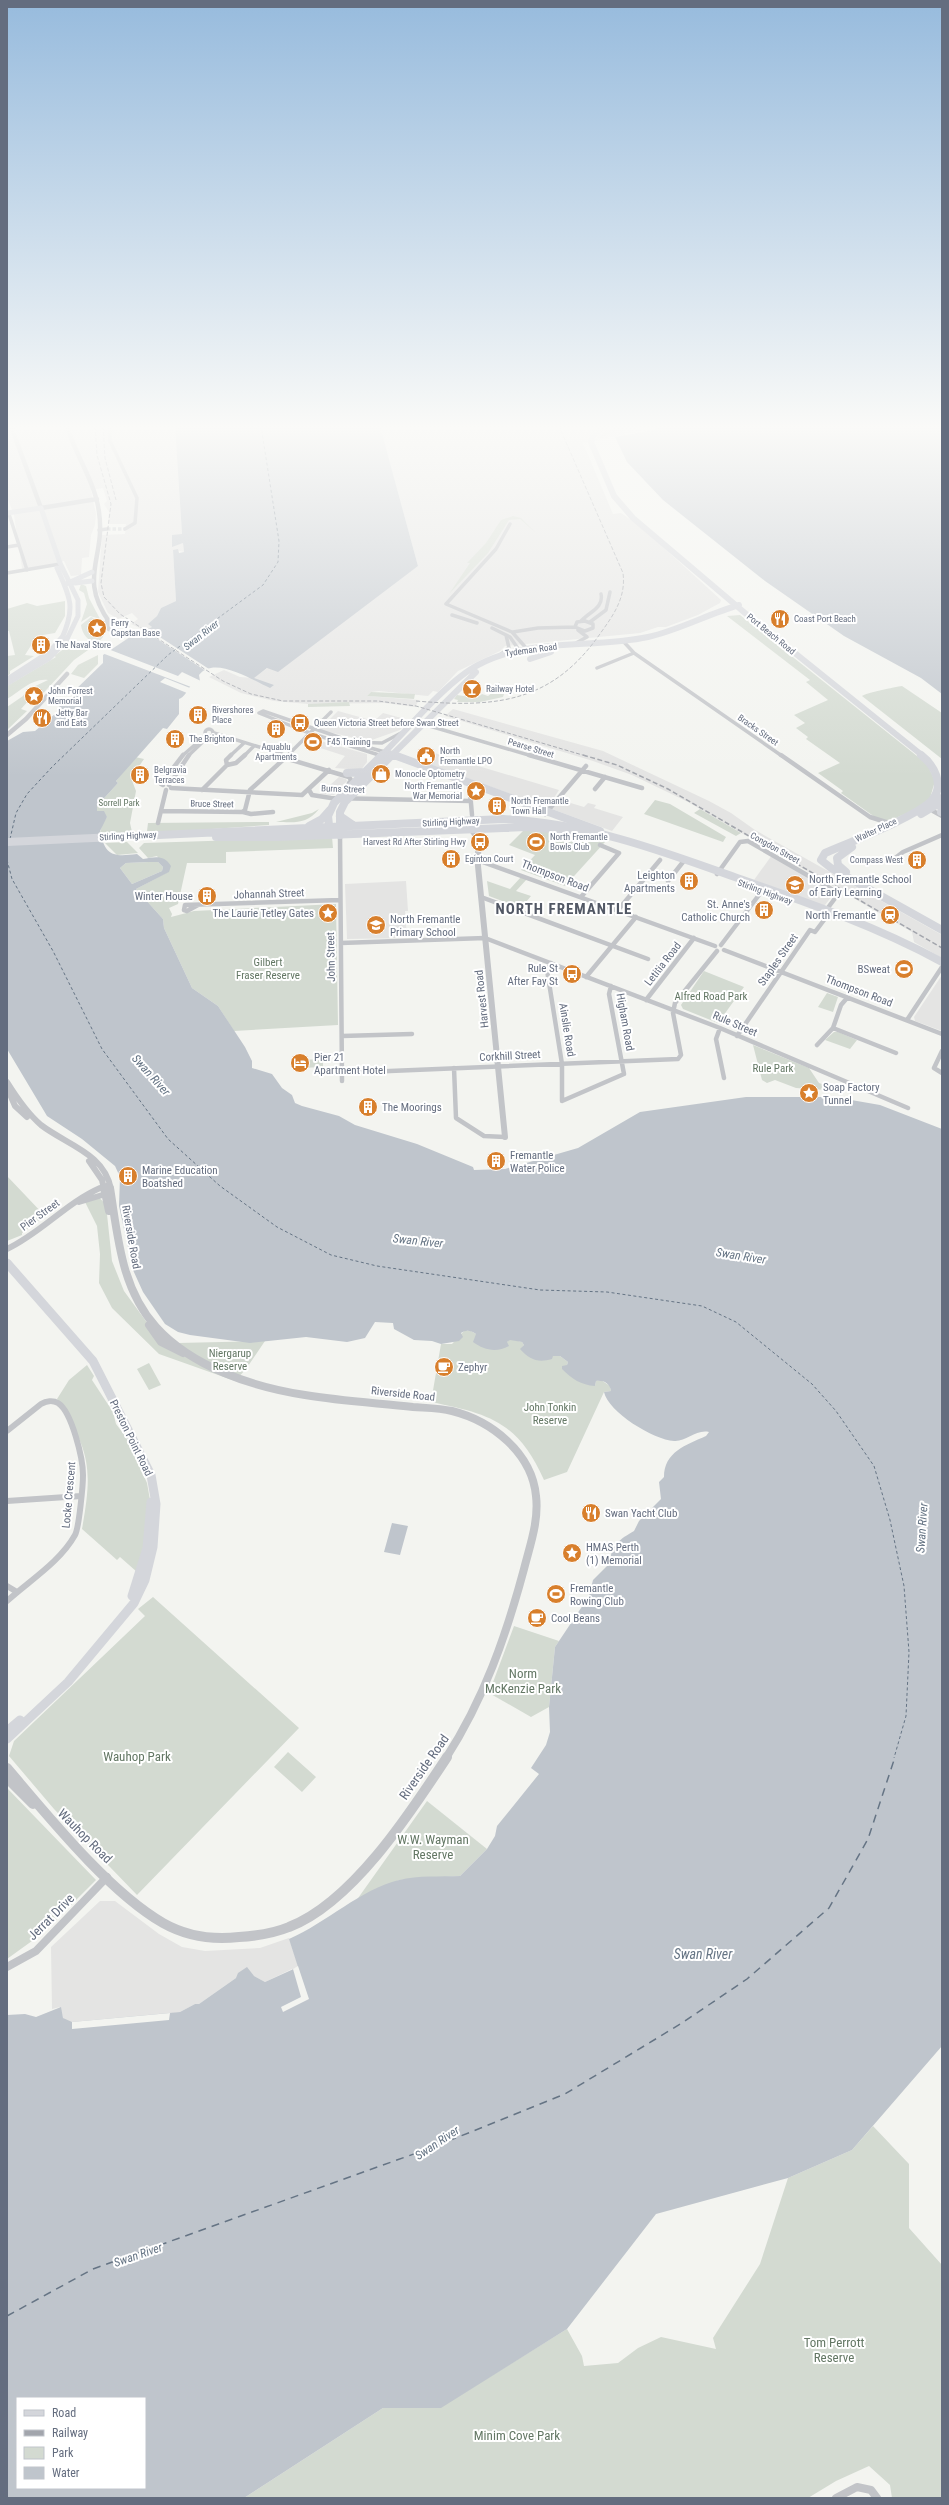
<svg xmlns="http://www.w3.org/2000/svg" width="949" height="2505" font-family="'Roboto Condensed',sans-serif">
	<style>
		.built { fill: #e4e4e3 }
		.green { fill: #d3dad1 }
		.water { fill: #bfc5cc; fill-rule: evenodd }
		.pier { fill: #f3f4f0 }
		.lines { fill: none; stroke-linecap: round; stroke-linejoin: round }
		.ferry-far1 { stroke: #657484; stroke-width: 1; stroke-dasharray: 3 2.5; stroke-linecap: butt }
		.ferry { stroke: #657484; stroke-width: 1.5; stroke-dasharray: 8 6; stroke-linecap: butt }
		.minor-tunnel { stroke: #cfd2d4; stroke-width: 3.5; stroke-dasharray: 3.5 2; stroke-linecap: butt }
		.minor-far3 { stroke: #c2c4c8; stroke-width: 3.5 }
		.minor-far2 { stroke: #c2c4c8; stroke-width: 4.5 }
		.minor-far1 { stroke: #c2c4c8; stroke-width: 6 }
		.minor { stroke: #c2c4c8; stroke-width: 8 }
		.tertiary-far3 { stroke: #c2c4c8; stroke-width: 4.5 }
		.tertiary-far2 { stroke: #c2c4c8; stroke-width: 6 }
		.tertiary-far1 { stroke: #c2c4c8; stroke-width: 8 }
		.tertiary { stroke: #c2c4c8; stroke-width: 10 }
		.secondary-far1 { stroke: #d4d6db; stroke-width: 5 }
		.secondary { stroke: #d4d6db; stroke-width: 9 }
		.primary-far1 { stroke: #d4d6db; stroke-width: 6 }
		.primary { stroke: #d4d6db; stroke-width: 8 }
		.trunk { stroke: #d4d6db; stroke-width: 8 }
		.rail-far1 { stroke: #a2a5ac; stroke-width: 1; stroke-dasharray: 4 2; stroke-linecap: butt }
		.rail { stroke: #a2a5ac; stroke-width: 1.5; stroke-dasharray: 5 2.5; stroke-linecap: butt }
		.labels { text-anchor: middle; dominant-baseline: central; stroke-width: 4; stroke-linejoin: round; paint-order: stroke }
		.far-poi-label { font-size: 9px; fill: #646d7f; stroke: #fff; text-anchor: start }
		.far-street-label { font-size: 9px; fill: #646d7f; stroke: #fff }
		.far-park-label { font-size: 9px; fill: #637764; stroke: #fff }
		.far-water-label { font-size: 10px; font-style: italic; fill: #657484; stroke: #fff }
		.poi-label { font-size: 11px; fill: #646d7f; stroke: #fff; text-anchor: start }
		.street-label { font-size: 11px; fill: #646d7f; stroke: #fff }
		.park-label { font-size: 11px; fill: #637764; stroke: #fff }
		.water-label { font-size: 12px; font-style: italic; fill: #657484; stroke: #fff }
		.near-park-label { font-size: 13px; fill: #637764; stroke: #fff }
		.near-street-label { font-size: 13px; fill: #646d7f; stroke: #fff }
		.near-water-label { font-size: 14px; font-style: italic; fill: #657484; stroke: #fff }
		.district-label { font-size: 15px; font-weight: bold; letter-spacing: 1px; fill: #525865; stroke: #fff }
	</style>
	<rect width="100%" height="100%" fill="#f3f4f0"/>
	<path class="built" d="M7,426h168l7,109 -10,1v10l11,-3 1,9 -11,-2 3,51 -15,7 -4,8 -8,8 3,3 -8,3 -13,-6 7,-5 -6,-6 -14,6 -10,-6 -10,-21 4,-57 23,-1 1,-10h-18l1,-12 -5,-8 3,-3 -4,-13 -12,2 5,24 -1,11 -4,10 -2,22 -7,1 -1,17 -10,1 -7,-15 -39,10 -3,-3 -8,-53 -7,-18z
		M380,426h275l-1,2 -71,15 30,71 8,-1 20,14 80,73 -1,3 -22,12 -32,12h-8l-18,6 -135,13 -5,5 -42,20 -20,21 -5,-1 -5,5 -49,-5 -8,1 -4,4 52,4 -4,7 -30,-4 -77,1 -34,-3 -33,-8 -32,-16 15,-7 16,7 13,1 165,-112z
		M453,709l150,42 106,50 22,12 24,17 187,105v23l-28,-16 -2,-10 -224,-130 -56,-27 -39,-14 -148,-45z
		M338,711l36,10 9,-8 26,7 -9,10 -31,11 -50,-11z
		M313,739l54,15v8l-6,8 -26,-2 10,-12 -40,-13z
		M428,751l131,39 -5,8 30,9 4,-4 8,2 -2,3 29,9 -11,14 -194,-71z
		M339,777l7,2 1,2 -13,14 -14,-1z
		M772,855l59,35 1,6 -7,9 -3,1 -68,-26z
		M406,881l2,30h-3l2,27 -60,1 -2,-55z
		M942,975v56l-27,-10 -1,-4z
		M100,1901h15l44,33 23,13 23,4 55,-3 29,-10 20,61 -17,-30 -27,13 -11,-6 -18,2 -37,26h-4l-15,8 -108,17 -9,-11 -3,-11 -8,2 -1,-62z"/>
	<path class="green" d="M620,426h31l-33,5 -19,7 6,-7z
		M513,516l8,2 15,15 -16,-14 -11,1 -21,33 -39,41 21,-31h-3l19,-20 15,-23z
		M81,584l5,2 3,12 11,21 -10,-3 -9,6 6,-18 -3,-11 -5,-3z
		M65,601v15l-10,17 -18,3 -12,19 9,1 -24,15v3l-3,2v-20l8,-1 -6,-24h-2v-22l20,-6 10,3z
		M740,615l187,149 8,17 -5,17 -14,11 -27,12 -10,-1 -38,-27 2,-2 -25,-18 22,-10 -34,-24 2,-2 -12,-9 9,-5 -11,-8 34,-15 -22,-18 4,-2 -83,-64z
		M91,617l14,5 -2,15 -6,7c-9,-3 -15,-10 -16,-19z
		M82,646l9,2 -17,12 -39,42h-3l2,-3h-4l-9,10 6,2 -20,19v-23l16,-11 4,-6 21,-10c-16,-2 -27,11 -41,19v-13l49,-29 -2,-1 11,-8z
		M98,655v9l-14,14 -13,-4 7,-9z
		M500,682l-2,5 6,7 -1,3 -23,5h-23l1,-2 -4,-1 3,-4 20,3 5,-4 6,2 5,-4 -1,-6z
		M902,686l40,27v46l-80,-63c4,-3 33,-9 40,-10z
		M371,692l44,2 -1,5 -47,-3z
		M349,702l1,4 -42,1v-3z
		M135,757l9,2 -13,19 5,13 -6,32 2,9 -32,1 2,-8 5,-8 -10,-6v-5l21,-23 -2,-2z
		M655,800l15,4 56,33 -3,5 -79,-28z
		M319,809c-13,16 -24,13 -43,13l36,-9z
		M700,809l41,24 -5,3 -42,-23z
		M269,822v3l-101,7 -21,-1 1,-8z
		M525,829l43,4 37,9 -40,44 -44,-16 14,-15 -26,-10z
		M332,837l1,11 -107,4v11h-39l-9,41 -9,4 3,6 -1,3 23,-6 142,-7 2,121 -104,6 -16,-25 -26,-18 -28,-60 -1,-9 -27,-30 32,-17 -11,-16 -9,2 -9,-10 5,-5z
		M127,842l11,11 -21,2 -12,-12z
		M149,862h9l5,5 -1,4 -30,13 -12,-16 6,-5z
		M521,877l6,2 -11,12 15,5 -10,12 -32,-12 -2,-15 23,8z
		M704,971l40,16 -26,36 -35,-14 -2,-4z
		M827,993l11,4 -5,15 -15,-5z
		M834,1032h4l19,8 -7,9 -25,-9z
		M753,1045l56,23 10,15 23,8 -46,-3 -21,-8 -8,3 -5,-3z
		M323,1059v8l-22,1v-8z
		M7,1176l38,40 -23,17v2l-15,6z
		M98,1196l8,9 6,56 12,30 32,44 21,8 88,-2 -19,28 -11,12 -76,-27 -47,-46 -13,-25 1,-29 -3,-28 -13,-26z
		M464,1331h7l5,3v4l31,4 3,-3 12,3 2,3 -3,4 39,7 8,6 -1,3 28,21 1,-5 5,-1 9,6 1,5 -7,1 -37,80 -23,8c-26,-58 -54,-66 -113,-78l10,-58h11z
		M149,1363l12,22 -12,5 -12,-21z
		M87,1365l7,11 -2,4 21,32 3,12 10,13 21,46 3,17 -4,38 -9,34 -17,-15 -3,3 -35,-31c11,-61 8,-78 -25,-130l12,-19z
		M153,1597l146,131 -162,167 -83,-86 -45,-53 5,-15 131,-125 -7,-7z
		M514,1626l45,15 -4,6 -6,60 -18,10 -42,-24z
		M288,1752l28,25 -14,15 -28,-25z
		M7,1788l89,92 -53,53 -36,26z
		M427,1801l60,48 -27,27 -61,4 -43,21z
		M873,2126l36,38v64l33,37v233h-50l-2,-13 -21,-19 -33,15 -28,17h-564l139,-90 58,-1 126,-78 15,27 2,10 34,-3 20,-15 23,-11 55,12 -3,-11 47,-74 28,-86 64,-28z"/>
	<path class="water" d="M175,426h205l38,140 -140,106 -11,-4 -13,10 20,7 -4,3c-18,-8 -56,-33 -71,-13l1,6c-13,2 -11,14 -21,18v15l-12,15 -4,-1 -47,53 2,2 -21,23v5h7l3,6 -7,14c5,25 13,26 37,23l6,5c11,-2 21,-5 28,7l-2,6 -33,17 27,30 1,9 28,60 26,18 27,41 7,14v7l20,6 10,14 10,7 3,8 7,3 37,10 16,9 62,19 56,23 1,3 31,-1 73,-21 62,-36 106,-15h88l46,8 62,24v917l-90,104 -64,28 -132,36 -89,115 -126,79h-58l-139,90h-237v-483l18,-1 11,3 25,-10 2,11 9,4 108,-10 15,-8h4l37,-26 2,-5 9,-6 7,9 11,6 33,-15 -9,-28c37,-16 72,-50 110,-59 19,-5 42,-3 61,-4l27,-27 8,-13 2,-10 42,-52 -8,-6 15,-23 4,-13 -1,-25 6,-60 34,-51 4,-16 17,-17c1,-18 10,-24 24,-32l5,-10 22,-22 -2,-17 5,-5c0,-25 22,-32 42,-41l3,-4c-13,-3 -23,10 -35,9 -20,-1 -66,-29 -70,-49l7,-1c-1,-8 -8,-11 -15,-10l-1,5c-14,-1 -23,-7 -33,-17v-3l5,-1 1,-3 -8,-6h-7l-1,3c-14,4 -22,1 -32,-10l4,-4 -2,-3 -12,-2 -3,2 2,4c-13,7 -25,4 -36,-4l3,-8c-6,-4 -10,-4 -15,-1l2,4 -4,4 -18,3 -9,-3 -18,-1 -20,-11 -1,-6 -18,-1 -10,16 -18,4 -41,-5 -56,6 -60,-8 -12,-3 -13,-8 -22,-32 -10,-22 -14,-64 1,-29 -5,-11 -33,-27 -35,-23 -40,-67v-308l16,-9 12,-1 27,-23 -3,-1 8,-9 5,1 5,-5 -5,-1 31,-30v-8l27,-18 22,-10 -4,-3 9,-8 4,-8 15,-7 -3,-51 5,-1 1,4 5,-1 -1,-9 -11,4v-12l10,-1zM149,862h9l5,5 -1,4 -30,13 -12,-16 6,-5zM17,2398h128v90h-128z
		M659,426h283v268l-21,-16 -77,-42 -79,-55 -102,-81 -36,-38 -12,-25 39,-7z
		M392,1523l16,3 -8,29 -16,-3z"/>
	<path class="pier" d="M146,628l63,41h1l-4,2 -64,-42z
		M108,649l70,27 4,-4 19,9 -10,6 -89,-34z
		M165,678l25,10 -3,5 -27,-11z
		M298,1966l11,33 -26,13 -2,-5 20,-10 -8,-28z
		M170,2013l-1,7 -97,9v-7z"/>
	<g class="lines">
		<path class="ferry-far1" d="M10,839l6,-26 11,-19 25,-27 116,-112 95,-70 15,-23 1,-21 -18,-115
			M7,860l5,19 41,72 49,98 66,90 52,47 57,41 54,28 46,11 163,24 67,2 95,14 34,16 76,62 24,27 38,55 16,54 14,66 5,66 -3,64 -12,42"/>
		<path class="ferry" d="M7,2316l86,-47 343,-123 129,-52 117,-71 65,-44 82,-71 39,-69 27,-82"/>
		<path class="minor-tunnel" d="M107,529h18"/>
		<path class="minor-far3" d="M110,426v15l27,57 -2,25 -10,6
			M9,514l18,56
			M510,524l-14,25 -50,55 66,28 15,17
			M99,530l8,-1
			M7,547l12,-2
			M7,573l53,-9
			M452,615l25,8
			M581,621c8,-9 23,-13 20,-27
			M585,621l8,3v4l-8,3 -10,-4 2,-5z
			M590,622l16,-12 4,-18
			M492,628l18,9 9,13
			M513,632l25,-4 37,-1
			M623,641l11,12 148,103
			M576,643l11,-6 -9,-7
			M500,655l9,-7 -3,-13
			M597,668l37,-15
			M411,726l5,-4 116,34
			M205 733a4 4 0 1 1 8 0a4 4 0 1 1-8 0Z
			M214,733l68,21
			M349,742l33,1 19,-10
			M353,742l-90,-31 -4,2 45,18 78,25
			M363,746l22,6
			M289,754l42,-42
			M182,756l23,-20
			M188,756l21,-20
			M230,756l14,-13
			M244,756l10,-10"/>
		<path class="minor-far2" d="M231,755l-5,5 1,5 9,-2 9,-8
			M379,755l3,1
			M529,755l113,33
			M781,755l89,62 19,6
			M288,759l61,18 2,3 -3,5
			M163,785l-2,-1 22,-29
			M169,785l20,-30
			M171,788l131,7 27,-25
			M595,789l10,-12
			M202,790l25,-25
			M309,790l3,5 19,3 139,3
			M931,804l2,7 9,5
			M161,811l81,1 3,-2 5,-20 34,-31
			M243,812l8,2 22,-2
			M545,814l41,-48
			M472,815l-2,-23 6,-8
			M158,823l8,-33
			M340,835l2,246
			M477,860l238,86
			M890,862l13,-10 39,-17
			M717,874l23,-32 8,-1 87,50 1,6 -12,16
			M668,881l15,-19
			M481,897l167,62
			M581,897l38,-44 -19,-8
			M198,905l-11,6 -3,-1 1,-5 155,-5
			M618,910l42,-50
			M341,943l144,-5 235,90 188,80
			M721,945l44,-58
			M724,950l218,84
			M551,963l-4,7 15,94v37l62,-27 -15,-80 2,-8
			M586,977l50,-60
			M847,998l-6,7 -8,23 63,25
			M646,1000l48,-62
			M907,1020l35,-53
			M720,1028l-4,11 8,39
			M342,1036l70,-2
			M737,1036l73,-106 5,2 9,-12
			M817,1045l16,-17
			M942,1051l-8,17 8,5
			M454,1068l2,50 28,18 21,1
			M342,1073l336,-14 3,-4 -8,-42 2,-10 42,-52
			M98,1189l9,-4"/>
		<path class="minor-far1" d="M79,1202l30,-9
			M7,1249c34,-16 59,-46 93,-61
			M7,1431l34,-27c5,-3 12,-4 17,-1 14,9 25,56 25,72 0,10 -4,53 -8,60 -15,27 -46,46 -68,66
			M7,1501l74,-5
			M7,1586l10,6"/>
		<path class="minor" d="M7,1967l29,-16 71,-74
			M836,2498l21,-11 14,3 6,8"/>
		<path class="tertiary-far3" d="M11,426l30,82 56,-9
			M67,426c8,29 28,55 32,86 7,47 -22,65 11,111
			M107,619l2,10 4,1
			M7,735l19,-16 41,-45"/>
		<path class="tertiary-far2" d="M459,821c23,12 19,22 19,45l27,271
			M7,1082c10,16 20,31 34,43 26,20 63,28 70,64
			M9,1092l6,14 12,11
			M89,1161l13,19 2,9"/>
		<path class="tertiary-far1" d="M104,1188l5,23
			M110,1188c8,49 11,100 46,139 36,40 97,60 149,68 36,6 72,8 108,12 13,1 26,1 39,4 40,10 80,42 84,85 3,25 -6,49 -12,73 -18,67 -40,130 -78,189
			M149,1325l12,17 22,11"/>
		<path class="tertiary" d="M7,1768c41,48 102,124 156,155 23,13 50,17 76,14 17,-1 33,-3 50,-10 63,-24 122,-115 158,-170
			M7,1778l26,26"/>
		<path class="secondary-far1" d="M7,513l34,-5 19,55 18,37v16l-11,23
			M57,568c13,29 19,39 5,70
			M75,583l17,-2
			M66,584l26,-12"/>
		<path class="secondary" d="M7,1263l86,98 58,114 5,29 -3,43 -8,33 -11,23 -66,79 -61,57
			M132,1596l15,-48 4,-46
			M7,1731l13,-11"/>
		<path class="primary-far1" d="M607,426l-13,7 -3,9 23,54 19,22 112,95 178,143
			M530,659l21,-7
			M7,680l43,-28 12,-14 5,1 -18,19 -42,25
			M389,753l8,3
			M381,756c26,-26 66,-75 97,-91 53,-28 114,-16 170,-28 31,-7 60,-23 91,-32
			M391,756l85,-84"/>
		<path class="primary" d="M394,755l206,76
			M921,755c13,10 24,30 11,45 -14,16 -84,43 -107,53l-4,7 10,8 111,62
			M347,773l18,-1
			M941,812l1,-5
			M921,814l15,-9 6,-7
			M330,834l-2,-18 6,-13 48,-48
			M340,835v-23l5,-10 47,-47
			M846,872l-8,-7 -1,-7 15,-11"/>
		<path class="trunk" d="M340,816l13,9
			M309,826l13,-7 8,-9
			M216,837h62l248,-10 39,3 39,8
			M7,842l496,-23c84,4 159,32 237,60 69,24 138,48 202,83"/>
		<path class="rail-far1" d="M95,426l2,29 14,49 -10,79 3,14 16,17 103,67 28,13 32,7h95l38,5 170,50
			M103,426l2,32 11,42
			M416,701c81,7 137,2 186,-70 13,-18 24,-35 21,-58l-64,-147"/>
		<path class="rail" d="M583,755l34,10 51,24 274,159"/>
	</g>
	<linearGradient id="sky" x2="0" y2="1"><stop stop-color="#97bbdd"/><stop offset="0.55" stop-color="#fafaf8"/><stop offset="1" stop-color="#fafaf8" stop-opacity="0"/></linearGradient>
	<rect width="949" height="777" fill="url(#sky)"/>
	<defs>
		<g id="restaurant-disc" transform="scale(1)"><circle r="9.5" fill="#d87f2c" stroke="#fff"/><path d="M-5-6h1v4h1v-4h1v4h1v-4h1v5L-1.5 .5V6h-2V.5L-5-1ZM5-6V6H3V1.5H1.5Q1.5-4 5-6Z" fill="#fff"/></g>
		<g id="sight-disc" transform="scale(1)"><circle r="9.5" fill="#d87f2c" stroke="#fff"/><path d="M0-6L1.8-2.2L6-1.7L2.9 1.2L3.7 5.4L0 3.3L-3.7 5.4L-2.9 1.2L-6-1.7L-1.8-2.2Z" fill="#fff"/></g>
		<g id="building-disc" transform="scale(1)"><circle r="9.5" fill="#d87f2c" stroke="#fff"/><path d="M-4-6H4V6H1V3H-1V6H-4ZM-2.5-4.3h1.7v1.8h-1.7ZM.8-4.3h1.7v1.8H.8ZM-2.5-1h1.7V.8h-1.7ZM.8-1h1.7V.8H.8Z" fill="#fff"/></g>
		<g id="bar-disc" transform="scale(1)"><circle r="9.5" fill="#d87f2c" stroke="#fff"/><path d="M-6-5H6L.8 .8V4.5H3.5V6h-7V4.5H-.8V.8Z" fill="#fff"/></g>
		<g id="bus-disc" transform="scale(1)"><circle r="9.5" fill="#d87f2c" stroke="#fff"/><path d="M-5-6H5V4H4V6H2V4H-2V6H-4V4H-5ZM-3.5-4V0h7V-4ZM-3.5 1.2v1.5H-2V1.2ZM2 1.2v1.5H3.5V1.2Z" fill="#fff"/></g>
		<g id="stadium-disc" transform="scale(1)"><circle r="9.5" fill="#d87f2c" stroke="#fff"/><path d="M0-5a6.5 5 0 1 0 0 10a6.5 5 0 1 0 0-10ZM-3.5-1.8h7v3.6h-7Z" fill="#fff"/></g>
		<g id="civic-disc" transform="scale(1)"><circle r="9.5" fill="#d87f2c" stroke="#fff"/><path d="M-.6-6.5H3V-4.5H.6V-3L4-1V1h2V6H-6V1h2V-1L-.6-3ZM-1.2 2.5V6h2.4V2.5Z" fill="#fff"/></g>
		<g id="shop-disc" transform="scale(1)"><circle r="9.5" fill="#d87f2c" stroke="#fff"/><path d="M-5-2.5h2.3a2.7 3.5 0 0 1 5.4 0H5L5.5 6h-11ZM-1.5-2.5h3a1.5 2.3 0 0 0-3 0Z" fill="#fff"/></g>
		<g id="school-disc" transform="scale(1)"><circle r="9.5" fill="#d87f2c" stroke="#fff"/><path d="M0-5L7-2L0 1L-7-2ZM-4 1L0 2.5L4 1V4Q0 6-4 4Z" fill="#fff"/></g>
		<g id="station-disc" transform="scale(1)"><circle r="9.5" fill="#d87f2c" stroke="#fff"/><path d="M-3-6H3Q5-6 5-4V2Q5 4 3 4L4.5 6H3L1.5 4h-3L-3 6H-4.5L-3 4Q-5 4-5 2V-4Q-5-6-3-6ZM-3.5-4v3h7v-3ZM-3.5 1v1.5H-2V1ZM2 1v1.5H3.5V1Z" fill="#fff"/></g>
		<g id="hotel-disc" transform="scale(1)"><circle r="9.5" fill="#d87f2c" stroke="#fff"/><path d="M-6-4.5h1.5V1H6V5H4.5V3h-9V5H-6ZM-4 0a1.8 1.8 0 1 1 3.6 0ZM.5 0V-2.5h3Q6-2.5 6 0Z" fill="#fff"/></g>
		<g id="cafe-disc" transform="scale(1)"><circle r="9.5" fill="#d87f2c" stroke="#fff"/><path d="M-5.5-4.5H6V0H3Q3 3.5 0 3.5H-2.5Q-5.5 3.5-5.5 0ZM3-3.2v2h1.7v-2ZM-6 4.5H4V6H-6Z" fill="#fff"/></g>
	</defs>
	<g fill-rule="evenodd">
		<use href="#restaurant-disc" x="780" y="619"/>
		<use href="#sight-disc" x="97" y="628"/>
		<use href="#building-disc" x="41" y="645"/>
		<use href="#bar-disc" x="472" y="689"/>
		<use href="#sight-disc" x="34" y="696"/>
		<use href="#building-disc" x="198" y="715"/>
		<use href="#restaurant-disc" x="42" y="718"/>
		<use href="#bus-disc" x="300" y="723"/>
		<use href="#building-disc" x="276" y="729"/>
		<use href="#building-disc" x="175" y="739"/>
		<use href="#stadium-disc" x="313" y="742"/>
		<use href="#civic-disc" x="426" y="756"/>
		<use href="#shop-disc" x="381" y="774"/>
		<use href="#building-disc" x="140" y="775"/>
		<use href="#sight-disc" x="476" y="791"/>
		<use href="#building-disc" x="497" y="806"/>
		<use href="#bus-disc" x="480" y="842"/>
		<use href="#stadium-disc" x="536" y="842"/>
		<use href="#building-disc" x="451" y="859"/>
		<use href="#building-disc" x="917" y="860"/>
		<use href="#building-disc" x="689" y="881"/>
		<use href="#school-disc" x="795" y="885"/>
		<use href="#building-disc" x="207" y="896"/>
		<use href="#building-disc" x="764" y="910"/>
		<use href="#sight-disc" x="328" y="913"/>
		<use href="#station-disc" x="890" y="915"/>
		<use href="#school-disc" x="376" y="925"/>
		<use href="#stadium-disc" x="904" y="969"/>
		<use href="#bus-disc" x="572" y="974"/>
		<use href="#hotel-disc" x="300" y="1063"/>
		<use href="#sight-disc" x="809" y="1093"/>
		<use href="#building-disc" x="368" y="1107"/>
		<use href="#building-disc" x="496" y="1161"/>
		<use href="#building-disc" x="128" y="1176"/>
		<use href="#cafe-disc" x="444" y="1367"/>
		<use href="#restaurant-disc" x="591" y="1513"/>
		<use href="#sight-disc" x="572" y="1553"/>
		<use href="#stadium-disc" x="556" y="1594"/>
		<use href="#cafe-disc" x="537" y="1618"/>
	</g>
	<g class="labels">
		<g class="far-poi-label">
			<text x="794" y="619">Coast Port Beach</text>
			<text x="111" y="623">Ferry<tspan x="111" dy="10">Capstan Base</tspan></text>
			<text x="55" y="645">The Naval Store</text>
			<text x="486" y="689">Railway Hotel</text>
			<text x="48" y="691">John Forrest<tspan x="48" dy="10">Memorial</tspan></text>
			<text x="212" y="710">Rivershores<tspan x="212" dy="10">Place</tspan></text>
			<text x="56" y="713">Jetty Bar<tspan x="56" dy="10">and Eats</tspan></text>
			<text x="314" y="723">Queen Victoria Street before Swan Street</text>
			<text x="189" y="739">The Brighton</text>
			<text x="327" y="742">F45 Training</text>
			<text x="276" y="747" text-anchor="middle">Aquablu<tspan x="276" dy="10">Apartments</tspan></text>
			<text x="440" y="751">North<tspan x="440" dy="10">Fremantle LPO</tspan></text>
			<text x="154" y="770">Belgravia<tspan x="154" dy="10">Terraces</tspan></text>
			<text x="395" y="774">Monocle Optometry</text>
			<text x="462" y="786" text-anchor="end">North Fremantle<tspan x="462" dy="10">War Memorial</tspan></text>
			<text x="511" y="801">North Fremantle<tspan x="511" dy="10">Town Hall</tspan></text>
			<text x="550" y="837">North Fremantle<tspan x="550" dy="10">Bowls Club</tspan></text>
			<text x="466" y="842" text-anchor="end">Harvest Rd After Stirling Hwy</text>
			<text x="465" y="859">Eginton Court</text>
			<text x="903" y="860" text-anchor="end">Compass West</text>
		</g>
		<g class="far-street-label">
			<text transform="translate(771 634) rotate(39)">Port Beach Road</text>
			<text transform="translate(531 650) rotate(-8)">Tydeman Road</text>
			<text transform="translate(758 730) rotate(35)">Bracks Street</text>
			<text transform="translate(531 748) rotate(17)">Pearse Street</text>
			<text transform="translate(343 789) rotate(2)">Burns Street</text>
			<text transform="translate(212 804) rotate(1)">Bruce Street</text>
			<text transform="translate(451 822) rotate(-3)">Stirling Highway</text>
			<text transform="translate(876 830) rotate(-25)">Walter Place</text>
			<text transform="translate(128 836) rotate(-3)">Stirling Highway</text>
			<text transform="translate(775 848) rotate(29)">Congdon Street</text>
			<text transform="translate(765 892) rotate(20)">Stirling Highway</text>
		</g>
		<g class="far-park-label">
			<text x="119" y="803">Sorrell Park</text>
		</g>
		<g class="far-water-label">
			<text transform="translate(201 635) rotate(-38)">Swan River</text>
		</g>
		<g class="poi-label">
			<text x="675" y="875" text-anchor="end">Leighton<tspan x="675" dy="13">Apartments</tspan></text>
			<text x="809" y="879">North Fremantle School<tspan x="809" dy="13">of Early Learning</tspan></text>
			<text x="193" y="896" text-anchor="end">Winter House</text>
			<text x="750" y="904" text-anchor="end">St. Anne's<tspan x="750" dy="13">Catholic Church</tspan></text>
			<text x="314" y="913" text-anchor="end">The Laurie Tetley Gates</text>
			<text x="876" y="915" text-anchor="end">North Fremantle</text>
			<text x="390" y="919">North Fremantle<tspan x="390" dy="13">Primary School</tspan></text>
			<text x="558" y="968" text-anchor="end">Rule St<tspan x="558" dy="13">After Fay St</tspan></text>
			<text x="890" y="969" text-anchor="end">BSweat</text>
			<text x="314" y="1057">Pier 21<tspan x="314" dy="13">Apartment Hotel</tspan></text>
			<text x="823" y="1087">Soap Factory<tspan x="823" dy="13">Tunnel</tspan></text>
			<text x="382" y="1107">The Moorings</text>
			<text x="510" y="1155">Fremantle<tspan x="510" dy="13">Water Police</tspan></text>
			<text x="142" y="1170">Marine Education<tspan x="142" dy="13">Boatshed</tspan></text>
			<text x="458" y="1367">Zephyr</text>
			<text x="605" y="1513">Swan Yacht Club</text>
			<text x="586" y="1547">HMAS Perth<tspan x="586" dy="13">(1) Memorial</tspan></text>
			<text x="570" y="1588">Fremantle<tspan x="570" dy="13">Rowing Club</tspan></text>
			<text x="551" y="1618">Cool Beans</text>
		</g>
		<g class="street-label">
			<text transform="translate(555 876) rotate(21)">Thompson Road</text>
			<text transform="translate(269 894) rotate(-2)">Johannah Street</text>
			<text transform="translate(331 957) rotate(-91)">John Street</text>
			<text transform="translate(778 960) rotate(-55)">Staples Street</text>
			<text transform="translate(663 964) rotate(-52)">Letitia Road</text>
			<text transform="translate(859 991) rotate(21)">Thompson Road</text>
			<text transform="translate(482 999) rotate(-96)">Harvest Road</text>
			<text transform="translate(625 1022) rotate(80)">Higham Road</text>
			<text transform="translate(735 1024) rotate(23)">Rule Street</text>
			<text transform="translate(567 1030) rotate(81)">Ainslie Road</text>
			<text transform="translate(510 1056) rotate(-3)">Corkhill Street</text>
			<text transform="translate(40 1215) rotate(-36)">Pier Street</text>
			<text transform="translate(131 1237) rotate(80)">Riverside Road</text>
			<text transform="translate(403 1394) rotate(6)">Riverside Road</text>
			<text transform="translate(131 1438) rotate(64)">Preston Point Road</text>
			<text transform="translate(69 1495) rotate(-85)">Locke Crescent</text>
		</g>
		<g class="park-label">
			<text x="268" y="962">Gilbert<tspan x="268" dy="13">Fraser Reserve</tspan></text>
			<text x="711" y="996">Alfred Road Park</text>
			<text x="773" y="1068">Rule Park</text>
			<text x="230" y="1353">Niergarup<tspan x="230" dy="13">Reserve</tspan></text>
			<text x="550" y="1407">John Tonkin<tspan x="550" dy="13">Reserve</tspan></text>
		</g>
		<g class="water-label">
			<text transform="translate(151 1075) rotate(48)">Swan River</text>
			<text transform="translate(418 1241) rotate(6)">Swan River</text>
			<text transform="translate(741 1256) rotate(9)">Swan River</text>
			<text transform="translate(922 1528) rotate(-86)">Swan River</text>
			<text transform="translate(437 2143) rotate(-34)">Swan River</text>
			<text transform="translate(138 2255) rotate(-19)">Swan River</text>
		</g>
		<g class="near-park-label">
			<text x="523" y="1673">Norm<tspan x="523" dy="15">McKenzie Park</tspan></text>
			<text x="137" y="1756">Wauhop Park</text>
			<text x="433" y="1839">W.W. Wayman<tspan x="433" dy="15">Reserve</tspan></text>
			<text x="834" y="2342">Tom Perrott<tspan x="834" dy="15">Reserve</tspan></text>
			<text x="517" y="2435">Minim Cove Park</text>
		</g>
		<g class="near-street-label">
			<text transform="translate(424 1767) rotate(-55)">Riverside Road</text>
			<text transform="translate(85 1836) rotate(45)">Wauhop Road</text>
			<text transform="translate(51 1917) rotate(-45)">Jerrat Drive</text>
		</g>
		<g class="near-water-label">
			<text x="703" y="1954">Swan River</text>
		</g>
		<g class="district-label">
			<text x="564" y="909">NORTH FREMANTLE</text>
		</g>
	</g>
	<rect width="949" height="2505" fill="none" stroke="#646d7f" stroke-width="16"/>
	<rect x="16" y="2397" width="130" height="92" fill="#ffffff" stroke="#c1c5cc"/>
	<rect x="24" y="2410" width="20" height="6" fill="#d4d6db" stroke="#c1c5cc"/>
	<text x="52" y="2417" font-size="12" fill="#646d7f">Road</text>
	<rect x="24" y="2430" width="20" height="6" fill="#a2a5ac" stroke="#c1c5cc"/>
	<text x="52" y="2437" font-size="12" fill="#646d7f">Railway</text>
	<rect x="24" y="2447" width="20" height="12" fill="#d3dad1" stroke="#c1c5cc"/>
	<text x="52" y="2457" font-size="12" fill="#646d7f">Park</text>
	<rect x="24" y="2467" width="20" height="12" fill="#bfc5cc" stroke="#c1c5cc"/>
	<text x="52" y="2477" font-size="12" fill="#646d7f">Water</text>
</svg>
